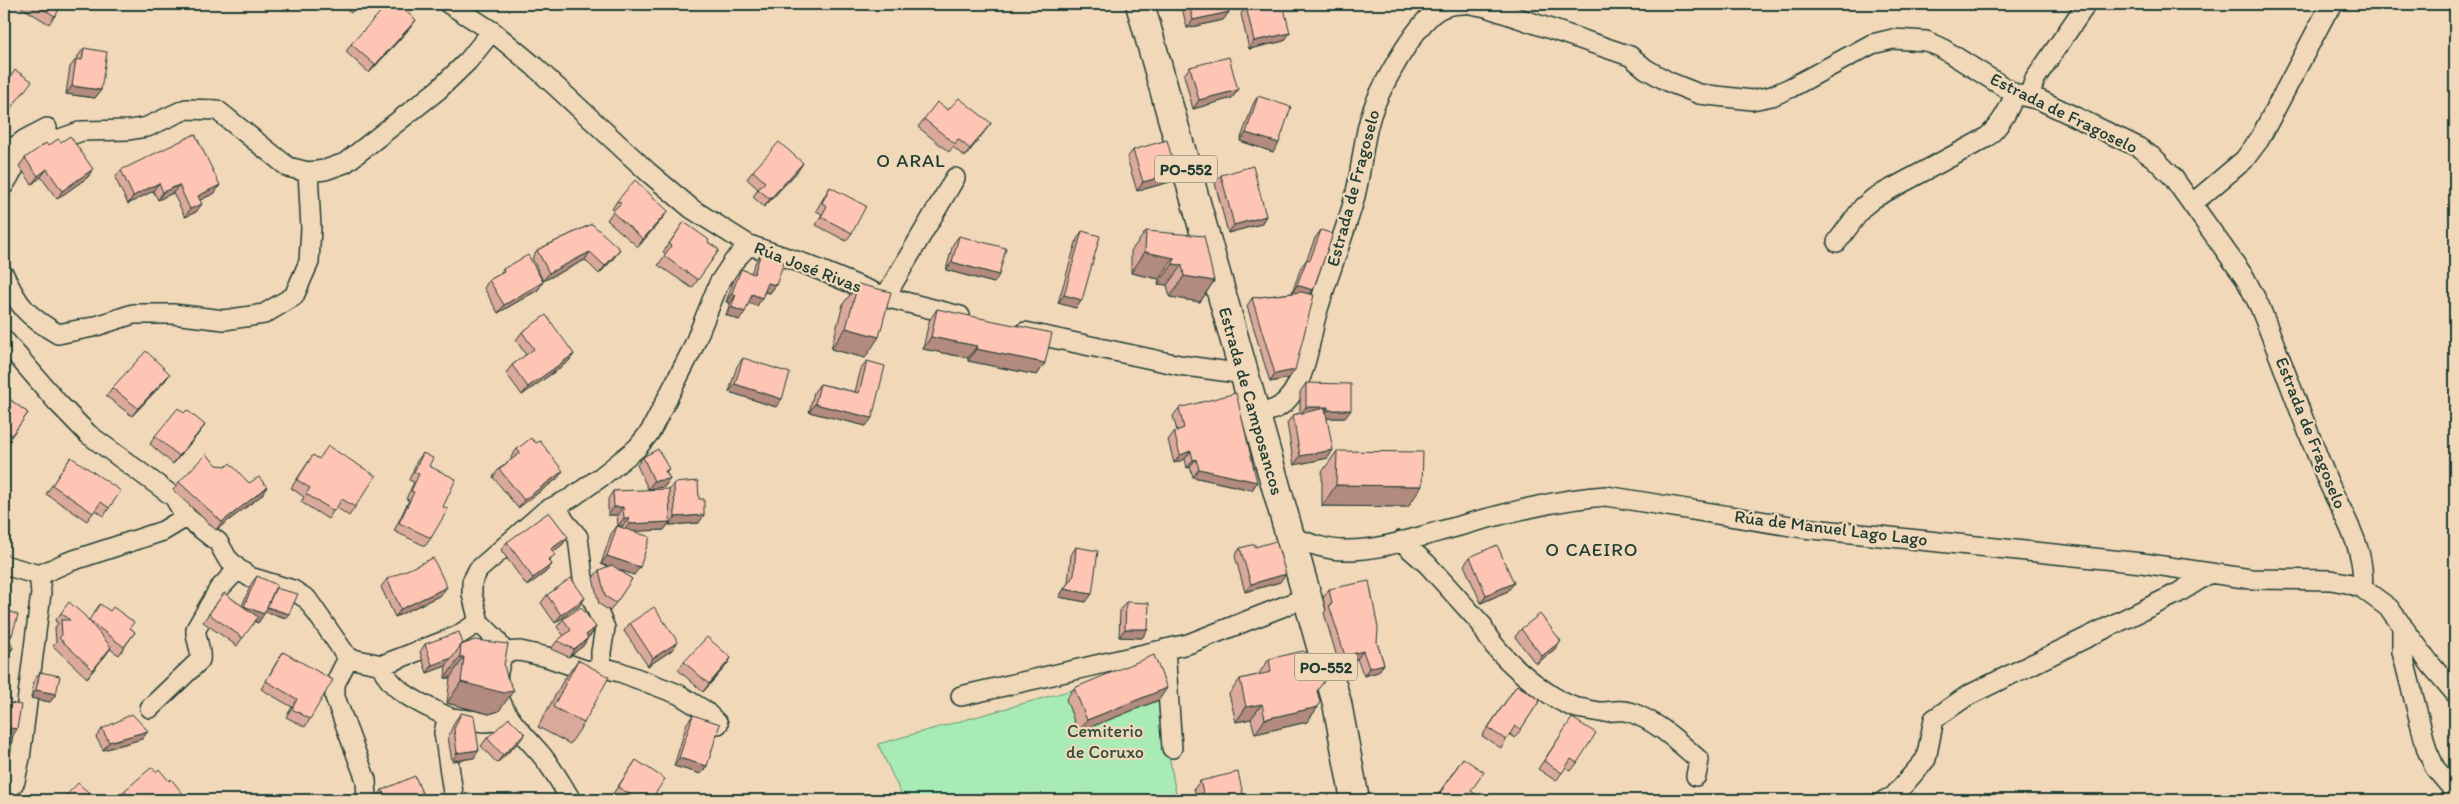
<svg xmlns="http://www.w3.org/2000/svg" width="2459" height="804" font-family="Itim,sans-serif">
	<style>
		.green { fill: #a8ebb5; stroke: #649474 }
		.lines { fill: none; stroke-linecap: round; stroke-linejoin: round }
		.street-casing { stroke: #1f3d34; stroke-width: 22 }
		.primary-casing { stroke: #1f3d34; stroke-width: 31 }
		.street { stroke: #f1d8b9; stroke-width: 19 }
		.primary { stroke: #f1d8b9; stroke-width: 28 }
		.wall { fill: #daa99b; stroke: #1f3d34 }
		.shaded-wall { fill: #b28a7e; stroke: #1f3d34 }
		.building { fill: #fec5b4; stroke: #1f3d34 }
		.labels { text-anchor: middle; dominant-baseline: central; stroke-width: 4.5; stroke-linejoin: round; paint-order: stroke }
		.shield { fill: #f1d8b9; stroke: #5e6c5c; stroke-width: 1 }
		.shield-label { font-size: 16px; font-weight: bold; fill: #1f3d34 }
		.street-label { font-size: 18px; fill: #1f3d34; stroke: #f1d8b9 }
		.park-label { font-size: 18px; fill: #2d4e41; stroke: #f1d8b9 }
		.neighbourhood-label { font-size: 19px; letter-spacing: 1px; fill: #1f3d34; stroke: #f1d8b9 }
	</style>
	<rect width="100%" height="100%" fill="#f1d8b9"/>
	<filter id="ink" filterUnits="userSpaceOnUse"><feTurbulence type="fractalNoise" baseFrequency=".02" numOctaves="2"/><feDisplacementMap in="SourceGraphic" scale="10" xChannelSelector="R" yChannelSelector="G"/><feConvolveMatrix kernelMatrix="1 2 1 2 8 2 1 2 1" color-interpolation-filters="sRGB"/></filter>
	<g filter="url(#ink)">
		<path class="green" d="M1152,659l25,141h-273l-26,-56 194,-54z"/>
		<g class="lines">
			<g class="street-casing">
				<path id="street" d="M449,4l43,27 42,35 114,106 44,37 57,36 56,19 80,33 75,19
					M1470,4l16,3 144,49 16,13 23,13 30,12 53,6 20,-4 18,-8 82,-44 21,-5 33,2 14,6 75,47 25,6 98,47 16,11 18,18 73,102 14,27c23,57 44,115 67,172 15,36 41,71 36,111
					M2029,96l6,-17 48,-70 1,-5
					M4,155l20,-15 23,-12
					M4,185l13,-22 20,-16 45,-16 47,-1 18,-3 39,-18 31,1 71,57 20,5 17,-2 20,-7 93,-73 30,-29 24,-30
					M2192,204l52,-44 15,-20 67,-127 8,-9
					M1837,242l26,-35 11,-9 112,-60c15,-13 22,-27 29,-44
					M4,275c15,32 23,41 54,59l35,-7 40,-13h40l51,6 40,-6 30,-18 15,-34 2,-34 -3,-56
					M885,297l70,-119
					M1025,332l154,33 65,9
					M4,340l53,62 31,32 86,63 12,20 32,25 9,16 11,11 12,8 43,13 14,9 41,59 34,7 75,-29 22,-14 -7,-28v-12l6,-12 67,-59 26,-13 30,-21 36,-29 13,-16 42,-82 27,-67 14,-21 16,-17
					M1255,415c8,-3 19,-4 25,-9 25,-17 29,-63 36,-90 11,-39 27,-77 38,-116 7,-25 8,-52 15,-78 7,-28 45,-97 69,-112 8,-5 16,-6 26,-6
					M556,506l9,16 13,15 5,41 22,50 -4,24v15
					M1288,535c20,8 39,16 59,15 31,0 61,-10 90,-18 56,-15 111,-32 169,-36l197,32 339,35 109,16 80,1 16,3 15,5 27,20 42,57 24,28
					M1401,541l26,23 55,61c8,26 68,76 95,83 7,1 16,3 23,4 10,0 20,-3 30,0 28,10 47,29 69,48l-3,16
					M4,565l35,10 29,-13 95,-31 23,-14
					M479,622l16,16 9,14c-20,47 7,68 35,100 13,15 22,31 32,48
					M2402,625v27l25,98 8,18 20,24
					M1165,649l7,99
					M504,652l16,-1 27,6 41,14 13,-4 19,5 58,22 26,16 14,14
					M348,658l-13,26v13l31,83 1,20
					M382,665c7,27 43,40 66,52l-4,15 10,68
					M961,696l227,-52 117,-46
					M150,708l50,-48c2,-12 -5,-20 -4,-31l23,-40 19,-20
					M451,718l34,4 24,-3
					M4,798l11,-17 5,-23 21,-165 -2,-18
					M1885,800l8,-3 33,-38 8,-40 33,-23 211,-103 32,-20"/>
			</g>
			<g class="primary-casing">
				<path id="primary" d="M1140,4l197,699 18,97"/>
			</g>
			<use href="#street" class="street"/>
			<use href="#primary" class="primary"/>
		</g>
		<path class="wall" d="M16,4h47l-14,20z
			M338,4h20l-7,9z
			M1181,4h46l2,8 -6,8 -36,8z
			M1246,6l44,27 -6,8 -35,8 -8,-35z
			M416,20l-6,8 -41,45 -23,-21 5,-8z
			M84,48l17,42 -6,8 -29,-4 4,-27 6,-8h1l1,-3z
			M1190,67l48,23 -6,8 -39,11 -9,-34z
			M1258,96l15,56 -33,-11 13,-37z
			M948,110l43,13 -26,34 -12,-10 -4,5 -31,-25 6,-8z
			M61,142l32,27 -5,8 -31,22 -16,-22 -9,7 -13,-18 6,-8 23,-12z
			M1133,150l37,32 -33,9 -10,-33z
			M803,163l-6,9 -33,35 -11,-10 5,-8 -11,-10 6,-8z
			M121,170l94,23 -15,7 -4,12 -11,5 -12,-24 -15,7 -5,-9 -25,13 -13,-26z
			M1221,175l45,41 -5,8 -33,9 -13,-50z
			M830,187l22,46 -6,8 -30,-16 6,-11 -6,-3 9,-16z
			M617,201l51,10 -6,8 -24,28 -31,-27 7,-10 -2,-1z
			M684,222l24,20 11,8 -27,38 -34,-23 8,-11 -3,-2z
			M592,224l22,34 -15,16 -14,-14 -42,21 -11,-23 5,-8z
			M1321,230l-8,60 -3,4 -21,84 -19,4 -23,-76 5,-8 40,-5 9,-26 6,-8 8,-21z
			M1082,231v69l-6,8 -18,-5 19,-64z
			M1146,231l68,50 -14,21 -30,-5 -3,-12 -9,-1 1,-5 -28,-6v-22z
			M959,236l35,47 -48,-13 7,-26z
			M761,253l15,32 -6,8 -5,-1 -8,14 -9,-3 -9,17 -13,-5 4,-12 -4,-1 9,-25 6,-8 10,4 5,-12z
			M503,269l35,21 -40,23 -14,-25 5,-8 10,-5z
			M858,284l7,74 -34,-9 12,-45z
			M937,309l108,54 -8,12 -69,-14v-3l-45,-9 6,-28z
			M522,332l52,22 -6,8 -46,33 -16,-22 6,-8 14,-10 -10,-15z
			M743,358l33,49 -47,-15 8,-26z
			M867,361l-1,65 -57,-14 5,-20 6,-8 35,8 6,-23z
			M170,374l-6,8 -32,34 -26,-20 6,-8z
			M1306,383l45,27 -6,8h-18l1,40 -34,7 -7,-42 6,-8 7,-2v-21z
			M4,395l24,18 -22,31 -2,-2z
			M1179,408l78,74 -5,8 -59,-13 -3,-10 -3,1 -2,-9 -11,4 -6,-23 6,-8 3,-1 -4,-15z
			M184,413l21,12 -6,8 -26,31 -23,-20 5,-8z
			M517,449l40,30 -39,29 -25,-31 6,-8 13,-10 -1,-2z
			M1337,451l71,56 -86,-1v-34z
			M423,453l6,13 14,41 -12,31 -6,8 -31,-15 15,-31 -3,-1 8,-17 -5,-2 8,-19z
			M313,455l42,52 -6,9 -13,-9 -8,12 -27,-17 3,-5 -13,-9z
			M71,457l38,51 -5,8 -9,-6 -8,11 -41,-27z
			M643,457l26,12 -3,3 4,7 -6,8 -16,2 -11,-24z
			M217,465l32,18 13,12 -46,35 -43,-40 6,-8z
			M674,483l25,40 -30,2v-2l-5,7 -31,1 1,44 -15,-5 13,9 -22,32 -11,-7 -6,-26 6,-8 9,-3 -7,-3 10,-30 6,-8h1l-1,-11h-9v-16l5,-8 56,-1z
			M568,537l-6,8 -10,7 -2,10 2,2 -6,8 -19,14 -26,-36 6,-8z
			M1076,547l10,55 -27,-5 9,-14 3,-28z
			M1240,548l40,34 -35,10 -10,-36z
			M1470,557l38,34 -27,12 -17,-38z
			M257,576l18,12 11,30 -21,-6 -7,11 -4,-2 -17,25 -34,-24 21,-29 18,13 9,-22z
			M387,579l54,16 -46,22 -14,-30z
			M1329,589l48,54 7,21 -6,8 -14,4 -7,-17 -18,5 -15,-51 2,-3 -3,-12z
			M547,595l38,3 -6,8 -24,17 -14,-20z
			M1126,602l22,27 -6,9 -23,-1 1,-27z
			M61,613l27,7 42,8 5,4 -16,23 -9,-6 -23,29 -34,-32 3,-4 -1,-14 3,-5 -3,-2z
			M563,619l33,8 -5,8 -3,2 -5,9 -14,11 -18,-8 6,-8 7,-5 -7,-9z
			M630,623l42,27 -24,16 -24,-35z
			M1521,629l34,20 -19,15 -21,-27z
			M425,644h38l41,21 -5,46 -10,3 -42,-11 3,-25h-5l1,-12 -19,7 -7,-21z
			M283,652l27,67 -5,8 -19,-10 6,-10 -31,-18 17,-29z
			M1269,659l48,33 1,15 -11,15 -52,12 -4,-15 -15,3 -7,-28 11,-15 18,-4z
			M578,660l6,63 -14,21 -32,-17 25,-46z
			M684,662l42,4 -23,26 -25,-22z
			M40,672l16,22 -6,8 -19,-4 3,-18z
			M1517,685l23,15 -25,38 -5,-4 -9,14 -19,-12z
			M1074,688l85,12 -81,32 -12,-33z
			M461,713l13,45 -22,3 -4,-24 7,-16z
			M693,715l14,51 -6,8 -27,-8 13,-43z
			M1567,726l10,37 -6,8 -5,-4 -10,14 -18,-12z
			M102,729l46,2 -6,8 -39,11 -7,-13z
			M487,738l32,4 -22,21 -16,-17z
			M1463,758l8,33 7,9h-44z
			M636,760l15,40h-31l-8,-5z
			M156,772l13,9 19,19h-68l-1,-1 5,-8z
			M1200,781l44,18 19,1h-66l-3,-11z
			M382,790l43,10h-47l-1,-2z"/>
		<path class="shaded-wall" d="M1229,12l-6,8 -36,8 6,-8z
			M416,20l-6,8 -41,45 6,-8z
			M1290,33l-6,8 -35,8 5,-8z
			M72,86l29,4 -6,8 -29,-4z
			M1238,90l-6,8 -39,11 6,-9z
			M991,123l-6,8 -20,26 5,-8z
			M1246,133l33,10 -6,9 -33,-11z
			M803,163l-6,9 -33,35 6,-8z
			M47,169l-6,8 -9,7 6,-8z
			M93,169l-5,8 -31,22 5,-8z
			M1176,173l-6,9 -33,9 6,-9z
			M159,183l-6,8 -25,13 5,-8z
			M179,185l-6,8 -15,7 5,-8z
			M220,185l-5,8 -23,11 6,-8z
			M202,204l-6,8 -11,5 5,-8z
			M668,211l-6,8 -24,28 5,-8z
			M1266,216l-5,8 -33,9 6,-8z
			M620,249l-6,9 -15,16 6,-8z
			M590,252l-5,8 -42,21 6,-8z
			M1145,252l29,6 -15,21 -28,-6z
			M952,262l47,13 -5,8 -48,-13z
			M1173,264l9,1 -15,20 -9,-1z
			M1184,276l30,5 -14,21 -30,-5z
			M543,282l-5,8 -40,23 6,-8z
			M768,283l8,2 -6,8 -8,-2z
			M1297,285l16,5 -6,8 -15,-5z
			M732,293l4,2 -6,8 -4,-1z
			M752,294l10,4 -5,8 -11,-4z
			M1064,295l18,5 -6,8 -18,-5z
			M731,307l14,5 -6,8 -13,-5z
			M846,328l33,9 -14,21 -34,-9z
			M931,337l46,9 -9,12 -45,-9z
			M976,349l69,14 -8,12 -69,-14z
			M574,354l-6,8 -46,33 6,-8z
			M1295,370l-6,8 -19,4 5,-8z
			M170,374l-6,8 -32,34 6,-8z
			M735,384l47,15 -6,8 -47,-15z
			M815,404l57,14 -6,8 -57,-14z
			M1306,407h22l-5,8h-23z
			M1328,410h23l-6,8h-22z
			M205,425l-6,8 -26,31 6,-8z
			M1333,450l-5,8 -34,7 6,-9z
			M1191,451l-6,8 -11,4 6,-8z
			M1196,459l-6,8 -3,1 6,-8z
			M1199,469l58,13 -5,8 -59,-13z
			M563,471l-6,8 -39,29 6,-8z
			M670,479l-6,8 -16,2 6,-8z
			M1336,485l86,1 -14,21 -86,-1z
			M267,487l-5,8 -46,35 6,-8z
			M614,507h9l-6,8h-9z
			M704,515l-5,8 -30,2 6,-8z
			M624,518h5l-6,8h-5z
			M670,522l-6,8 -41,2 6,-8z
			M568,537l-6,8 -17,13 6,-9z
			M607,556l33,11 -6,8 -33,-11z
			M552,564l-6,8 -19,14 6,-8z
			M1286,574l-6,8 -35,10 6,-8z
			M1514,583l-6,8 -27,12 5,-8z
			M447,587l-6,8 -46,22 6,-8z
			M1064,589l28,5 -6,8 -27,-5z
			M585,598l-6,8 -24,17 6,-8z
			M244,606l20,8 -6,9 -20,-9z
			M266,607l23,7 -3,4 -23,-7z
			M596,627l-5,8 -11,8 6,-8z
			M1125,629h23l-6,9 -23,-1z
			M9,634l3,1 -8,12z
			M588,638l-5,8 -14,11 5,-8z
			M1561,641l-6,8 -19,15 6,-8z
			M678,642l-6,8 -24,16 5,-8z
			M111,647l-5,8 -19,23 6,-8z
			M13,648l-9,13v-9z
			M1363,651l-6,8 -18,5 6,-8z
			M460,657h4l-14,21h-5z
			M452,658l-6,8 -19,7 5,-8z
			M731,658l-5,8 -23,26 6,-8z
			M1384,664l-6,8 -14,4 5,-8z
			M461,682l53,8 -15,21 -10,3 -42,-11z
			M1167,688l-8,12 -81,32 9,-12z
			M36,690l20,4 -6,8 -19,-4z
			M1262,704l-11,15 -15,3 10,-15z
			M1318,707l-11,15 -52,12 10,-15z
			M10,728l7,1 -5,8h-4l-4,6v-9z
			M148,731l-6,8 -39,11 6,-8z
			M525,734l-6,8 -22,21 6,-8z
			M479,750l-5,8 -22,3 5,-8z
			M679,758l28,8 -6,8 -27,-8z"/>
		<path class="building" d="M35,4h28l-8,12z
			M388,4h9l19,16 -41,45 -24,-21z
			M1189,4h38l2,8 -36,8z
			M1257,4h26l7,29 -36,8 -8,-35z
			M84,48l23,4 -6,38 -29,-4 4,-27 6,1z
			M1229,57l9,33 -39,10 -9,-33z
			M15,70l17,11 -28,36v-36l3,2z
			M1258,96l33,11 -12,36 -33,-10z
			M959,98l32,25 -21,26 -12,-10 -3,5 -31,-25 13,-17 11,8z
			M195,134l25,51 -22,11 4,8 -12,5 -11,-24 -16,7 -4,-9 -26,13 -12,-26z
			M70,136l23,33 -31,22 -15,-22 -9,7 -13,-18 21,-15 2,3 10,-7 3,3z
			M1167,140l9,33 -33,9 -10,-32z
			M779,142l24,21 -33,36 -12,-10 7,-7 -12,-11z
			M1253,166l13,50 -32,9 -13,-50z
			M635,180l33,31 -25,28 -31,-27 9,-9 -4,-2z
			M830,187l36,19 -14,27 -31,-16 6,-11 -5,-3z
			M684,222l25,18 -1,2 11,8 -21,30 -34,-24 7,-10 -2,-2z
			M592,224l28,25 -15,17 -15,-14 -41,21 -12,-23z
			M1321,230l12,4 -20,56 -16,-5 10,-26 3,1z
			M1082,231l18,5 -18,64 -18,-5z
			M1146,231l58,5 10,45 -30,-5 -2,-11 -9,-1 1,-6 -29,-6z
			M959,236l47,12 -7,27 -47,-13z
			M761,253l23,9 -8,23 -8,-2 -6,15 -10,-4 -7,18 -14,-5 5,-12 -4,-2 9,-24 13,5z
			M528,255l15,27 -39,23 -15,-25 15,-8 -1,-3z
			M858,284l33,8 -12,45 -33,-9z
			M1301,292l13,3 -19,75 -20,4 -23,-76z
			M937,309l115,24 -7,30 -69,-14 1,-3 -46,-9z
			M546,315l28,39 -46,33 -16,-22 22,-16 -12,-17z
			M146,351l24,23 -32,34 -26,-20z
			M743,358l47,15 -8,26 -47,-15z
			M867,361l18,5 -13,52 -57,-14 5,-20 39,9z
			M1306,383l45,1v26h-23v-3h-22z
			M1236,393l21,89 -58,-13 -3,-10 -3,1 -2,-9 -11,4 -6,-23 10,-4 -5,-20z
			M4,395l24,18 -16,22 -8,-5z
			M178,408l6,5 3,-3 18,15 -26,31 -24,-20z
			M1325,408l8,42 -33,6 -7,-41z
			M531,438l5,5 4,-2 23,30 -39,29 -25,-31 21,-16 -3,-4z
			M328,446l48,30 -21,31 -13,-8 -8,12 -28,-17 4,-6 -13,-8 16,-25 6,4z
			M658,449l11,20 -4,2 5,8 -16,2 -11,-24z
			M1337,451l86,1 -1,34 -86,-1z
			M423,453l10,5 -4,8 27,13 -13,28 5,2 -17,29 -32,-15 15,-31 -3,-1 8,-17 -5,-2z
			M206,454l11,11 10,1 3,-3 19,20 10,-6 8,10 -45,35 -43,-40z
			M71,457l50,34 -12,17 -8,-6 -8,11 -41,-28z
			M698,481l1,18h5v16l-29,2 -1,-34z
			M669,489l1,33 -41,2v-6h-5l-1,-11h-9l-1,-16z
			M549,512l19,25 -17,12 4,6 -7,5 4,4 -19,14 -26,-36z
			M617,526l33,11 -10,30 -33,-11z
			M1276,541l10,33 -35,10 -11,-36 15,-4v3z
			M1497,545l17,38 -28,12 -16,-38z
			M1076,547l22,4 -6,43 -28,-5 10,-14z
			M433,558l14,29 -46,22 -14,-30z
			M612,565l20,14 -16,24 -11,-7 -6,-26z
			M257,576l20,9 -13,29 -20,-8z
			M571,578l14,20 -24,17 -14,-20z
			M1369,581l9,47 -1,15 7,21 -15,4 -6,-17 -18,5 -16,-51 3,-1 -3,-15z
			M275,588l23,6 -9,20 -22,-7z
			M224,593l34,24 -15,21 -34,-24z
			M69,602l16,14 26,31 -18,23 -34,-32 3,-3 -1,-15h9l-9,-7z
			M1126,602l23,1 -1,26h-23z
			M100,604l10,7 3,-4 21,15 -4,6 5,4 -11,15 -35,-27z
			M581,607l15,20 -10,8 2,3 -14,11 -17,-8 14,-11 -8,-11z
			M654,607l24,35 -25,16 -23,-35z
			M4,609l14,6 -6,20 -3,-1 -1,3 5,11 -9,4z
			M1540,614l21,27 -19,15 -21,-27z
			M459,632l4,12 -2,1 -9,13 -20,7 -7,-21z
			M707,637l24,21 -22,26 -25,-22z
			M475,640l33,4 -4,21 3,12 7,13 -10,3 -43,-11 3,-25h-4l1,-12z
			M1303,651l4,2 5,11 8,3 5,13 -8,11 3,11 -2,5 -53,12 -3,-15 -16,3 -6,-28 31,-7 -2,-13z
			M283,652l50,28 -23,39 -18,-10 5,-10 -31,-18z
			M1154,655l13,33 -80,32 -13,-32z
			M578,660l31,17 -25,46 -31,-16z
			M40,672l20,4 -4,18 -20,-4z
			M1517,685l23,15 -19,29 -6,-3 -9,14 -18,-12z
			M4,702l17,3 -4,24 -7,-1 -1,6h-5z
			M461,713l13,3 5,34 -22,3 -3,-24z
			M132,714l16,17 -39,11 -7,-13z
			M693,715l27,9 -13,42 -28,-8z
			M509,718l16,16 -22,21 -16,-17z
			M1572,718l24,15 -19,30 -6,-4 -9,14 -18,-12z
			M1463,758l21,14 -13,19 9,6 -2,3h-27l-11,-7z
			M636,760l29,19 -14,21h-12l-21,-13z
			M152,767l4,5 3,-3 10,12 2,-2 17,21h-55l-9,-9z
			M1238,772l6,27 17,-5 2,6h-58l-5,-19z
			M415,776l10,24h-38l-5,-10z
			M78,783l19,17h-33l-1,-1z
			M1519,794l10,6h-14z
			M622,797l8,3h-9z"/>
	</g>
	<g class="labels">
		<g class="shield">
			<rect x="1155" y="155.5" width="62" height="27" rx="4"/>
			<rect x="1295" y="653.5" width="62" height="27" rx="4"/>
		</g>
		<g class="shield-label">
			<text x="1186" y="169">PO-552</text>
			<text x="1326" y="667">PO-552</text>
		</g>
		<g class="street-label">
			<text transform="translate(2064 113) rotate(26)">Estrada de Fragoselo</text>
			<text transform="translate(1353 188) rotate(-75)">Estrada de Fragoselo</text>
			<text transform="translate(808 267) rotate(21)">Rúa José Rivas</text>
			<text transform="translate(1251 401) rotate(74)">Estrada de Camposancos</text>
			<text transform="translate(2311 433) rotate(68)">Estrada de Fragoselo</text>
			<text transform="translate(1831 528) rotate(7)">Rúa de Manuel Lago Lago</text>
		</g>
		<g class="park-label">
			<text x="1105" y="731">Cemiterio<tspan x="1105" dy="21">de Coruxo</tspan></text>
		</g>
		<g class="neighbourhood-label">
			<text x="911" y="160">O ARAL</text>
			<text x="1592" y="549">O CAEIRO</text>
		</g>
	</g>
	<rect width="2459" height="804" fill="none" stroke="#f1d8b9" stroke-width="20"/>
	<rect x="10" y="10" width="2439" height="784" fill="none" stroke="#1f3d34" stroke-width="2" filter="url(#ink)"/>
</svg>
